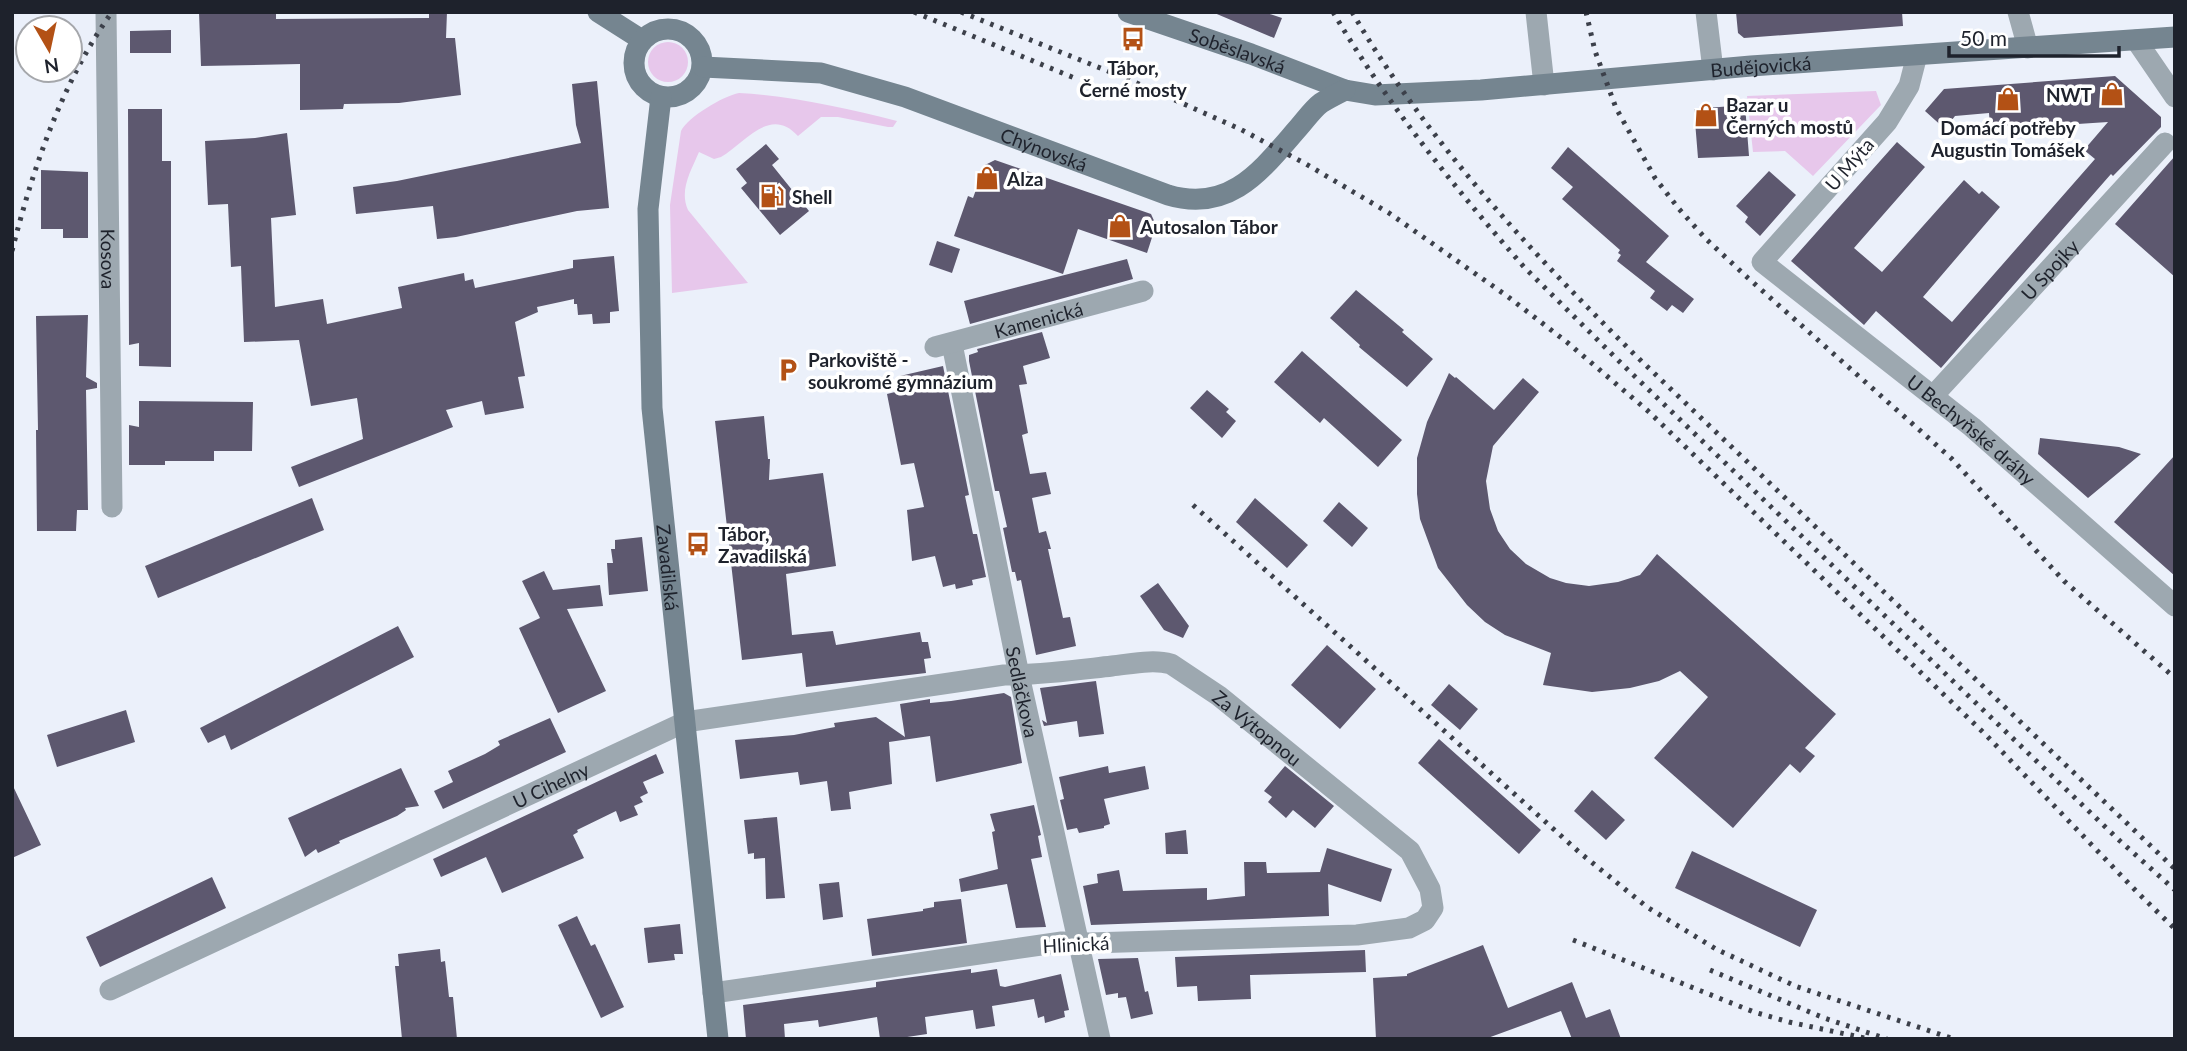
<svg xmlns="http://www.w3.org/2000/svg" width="2187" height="1051" font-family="Lato,sans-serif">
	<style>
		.green { fill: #e7c7eb }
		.building { fill: #5d586f }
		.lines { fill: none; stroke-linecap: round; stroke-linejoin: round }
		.street { stroke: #9da8b0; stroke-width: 21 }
		.secondary { stroke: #758590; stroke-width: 21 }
		.rail { stroke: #3c404a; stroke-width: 5; stroke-dasharray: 3.5 7; stroke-linecap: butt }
		.labels { text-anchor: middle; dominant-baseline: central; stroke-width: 7; stroke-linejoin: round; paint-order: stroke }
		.street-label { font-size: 19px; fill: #1e222c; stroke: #fff }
		.poi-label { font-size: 19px; font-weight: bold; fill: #1e222c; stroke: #fff; text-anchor: start }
	</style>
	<rect width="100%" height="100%" fill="#ebf0fa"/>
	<path class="green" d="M648 62a20 20 0 1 1 40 0a20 20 0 1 1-40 0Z
		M1876,91l5,14 -68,71 -28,-25 -32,1 -6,-56z
		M739,93c53,3 106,15 158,28l-4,6h-5l-50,-10h-17l-23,19c-28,-31 -53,7 -77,21l-7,2 -15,-7c-8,19 -20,38 -11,58l60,73 -76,10 -2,-88 11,-74c7,-14 42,-35 58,-38z"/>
	<path class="building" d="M199,12h77v7l153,-1v-6h18l-1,26h9l6,57 -62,8 -55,1 -1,5 -43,1v-46l-99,2z
		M1212,12h52l18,6 -8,20z
		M1736,12h166l1,14 -159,12 -6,-5z
		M171,30v23h-41v-22z
		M2115,76l46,41v10l-48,49 -2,-2 -170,194 -65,-57 -12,14 -73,-64 106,-119 28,25 -71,81 28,24 82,-92 15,14 3,-3 18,16 -77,90 29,25 143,-163 -11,-9 24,-28 -76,5v-3l-42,3 -1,-14 -34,3 -10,13 -20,-18 19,-22z
		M597,81l12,127 -32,3 -121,26 -19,2 -4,-33 -77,8 -3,-27 44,-6 184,-38 -5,-18 -4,-41z
		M1745,105l4,51 -51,2 -4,-49z
		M128,109h34v52h9v206l-32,-1v-23l-10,2z
		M287,133l9,82 -25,3 4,89 48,-8 4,25 75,-16 -4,-21 66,-14 1,8 8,-2 2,9 98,-20v-8l41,-4 5,55 -9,1v11l-17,1 -1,-10 -14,1 -1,-11h-3v-5l-37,8 1,5 -23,10 10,54 -7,1 6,31 -39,7 -3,-14 -36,9 7,17 -154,60 -8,-20 72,-28 -6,-41 -46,8 -12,-66 -55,2 -3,-76 -10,1 -3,-63 -20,1 -3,-64 50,-3z
		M766,144l13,15 -7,6 37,46 -29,24 -39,-47 6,-5 -11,-14z
		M1568,147l101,89 -23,26 48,37 -11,14 -11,-8 -5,6 -17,-13 5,-7 -38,-30 4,-6 -3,-2 2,-3 -58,-51 11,-12 -22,-19z
		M2175,156v121l-60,-53z
		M995,160l156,54 5,11 -9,28 -69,-24 -15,45 -109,-38 14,-40 5,2 12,-33z
		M41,170l47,2v66h-25v-9h-22z
		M1769,171l27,24 -36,41 -15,-14 3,-5 -12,-11z
		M937,241l23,8 -8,24 -23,-8z
		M1127,259l6,20 -163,45 -6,-23z
		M1356,290l48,40 -2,2 31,27 -26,28 -48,-40 1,-2 -30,-27z
		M88,315l-2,62 11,6v5l-11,2 2,120h-11l-1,21h-39l-1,-101h2l-2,-114z
		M1042,332l8,26 -27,8 4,18 -8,1 9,48 -6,2 8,39 16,-2 5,22 -19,4 7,35 7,-2 5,18h-3l15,69 7,-1 6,29 -40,9 -15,-75 -4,1 -2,-9h-3l-9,-44 4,-1 -8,-36h-4l-26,-130v-6l9,-3 -1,-3z
		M1302,351l100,89 -24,27 -54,-49 -4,5 -46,-41z
		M943,366l26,129 -4,1 8,38h4l9,43 -14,3 1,5 -17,4 -1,-5 -12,3 -8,-31 -23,5 -5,-51 17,-3 -10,-44 -13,2 -14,-71 16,-4 -3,-14z
		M1449,373l6,5 1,-1 38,33 29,-32 16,14 -46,54 -7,35 4,28 8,22 12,18 16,15 24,14 16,5 23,3 29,-4 22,-7 17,-21 179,160 -31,34 10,8 -15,17 -10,-9 -57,64 -79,-70 54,-61 -28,-26 -21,10 -29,7 -38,4 -49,-7 8,-32 -46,-18 -20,-13 -18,-17 -29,-37 -18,-49 -3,-25v-36l10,-36z
		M1207,390l22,19 -3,3 10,9 -14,17 -32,-30z
		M139,401l114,1 -1,49h-38v10h-49v4h-36v-40l10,2z
		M764,416l4,43h2l-1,21 54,-7 13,93 -50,8 6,61 41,-4 3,14 84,-13 2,10h6l3,16 -7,1 2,14 -120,14 -4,-34 -60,7 -27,-239z
		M2040,438l79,9 22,7 -53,44 -50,-44z
		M2175,455v121l-61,-54z
		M312,498l12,32 -166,68 -13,-32z
		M1255,498l53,47 -21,23 -51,-46z
		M1339,502l29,26 -16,19 -29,-26z
		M642,537l6,54 -39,4 -2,-32h6l-2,-14h4v-9z
		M544,571l9,19 47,-5 3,21 -36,3 39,82 -48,22 -39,-85 21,-10 -18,-37z
		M1158,583l31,43 -6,12 -19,-8 -24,-34z
		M398,626l16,31 -183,93 -6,-15 -17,8 -8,-15z
		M1327,645l49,44 -36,40 -49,-44z
		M1096,681l8,53 -25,3 -2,-16 -33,5 -2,-6 5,3 -7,-35z
		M1449,684l29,25 -18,21 -29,-25z
		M1004,693l7,4 11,66 -86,19 -6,-46 -41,6 3,42 -43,8 2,17 -20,2 -4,-30 -27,4 -2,-13 -58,7 -5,-39 59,-5 41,-8 -1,-4 42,-6 29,20 -5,-33 30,-5v4l21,-2z
		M126,710l9,32 -78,25 -10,-32z
		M550,718l16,34 -123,57 -9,-18 19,-9 -5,-11 37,-17 15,-9 -2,-4z
		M1439,739l102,91 -22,24 -101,-91z
		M656,754l8,19 -21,9 5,11 -8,4 3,5 -9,4 4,9 -18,7 -4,-11 -39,19 1,2 -5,3 11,23 -82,35 -16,-36 -45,20 -8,-18z
		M1108,766l1,7 36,-7 4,23 -45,10 6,25 -6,2v2l-25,5 -2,-5 -10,2 -7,-30 4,-1 -5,-22z
		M1285,766l49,40 -19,22 -22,-18 -7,8 -18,-16 4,-5 -8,-6z
		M401,768l18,38 -14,2 1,2 -9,6 -58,25 1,2 -22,10 -2,-4 -11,8 -17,-39z
		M12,784l29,61 -29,13z
		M1592,790l33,30 -19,20 -32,-29z
		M1034,805l7,30 -3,1 4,21 -11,2 15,68 -30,1 -9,-44 -46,8 -2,-13 39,-10 -6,-37 3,-1 -5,-17z
		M777,817l8,81 -19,1 -1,-41 -11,1v-6l-6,1 -4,-34z
		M1186,830l2,24h-22l-1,-21z
		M1327,848l65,21 -11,33 -53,-18 1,32 -238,9 -8,-39 15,-3 -1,-9 22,-4 4,21 84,-3v12l38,-4 -1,-34h22l1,11 53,-1z
		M1692,851l125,59 -17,37 -125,-59z
		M212,877l14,31 -126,59 -14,-30z
		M839,882l4,35 -20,3 -4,-36z
		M961,899l6,44 -95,13 -5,-37 56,-8v-2l11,-2v-5z
		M577,916l14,30 4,-2 29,63 -23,11 -43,-93z
		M680,924l3,30h-9l1,6 -27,3 -4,-35z
		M1483,945l25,63 64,-26 14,36 24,-9 11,30h-49l-11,-28 -76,28h-109l-3,-61 34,-2v-2z
		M440,949l1,13 4,-1 4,36h4l4,42h-55l-7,-73h4l-1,-12z
		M1365,950l1,22 -116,3 1,24 -53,2 -1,-15 -20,1 -2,-30z
		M1138,958l7,34 3,-1 5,23 -22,5 -5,-22 -8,1v-5l-12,2 -8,-36z
		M971,969v4l26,-4 3,17 5,1 56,-13 8,36 -5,1 1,6 -20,6 -1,-7 -6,2 -4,-19 -42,7 3,20 -19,3 -3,-19 -48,7 2,17 -33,5h-14l-3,-22 -58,10 -1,-7 -34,4 1,15h-39l-3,-34 133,-18v-5z"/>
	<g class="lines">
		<g class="street">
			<path id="s1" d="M106,12l6,495"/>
			<path d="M1536,12l8,73"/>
			<path d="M1706,12l7,58"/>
			<path d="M2018,12l10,36"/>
			<path d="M2136,40l39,57"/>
			<path id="s2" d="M1917,55l-8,31 -22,36 -125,140 210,165 203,179"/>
			<path id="s3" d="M952,344l67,331 81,364"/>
			<path id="s4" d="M935,347l208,-56"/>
			<path id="s5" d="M1933,396l232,-253"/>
			<path id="s6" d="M110,990l575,-268 319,-47c36,0 72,-5 108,-9 19,-2 41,-7 59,-2l48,32 191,155 20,38 3,19 -8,12 -16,8 -52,7 -267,8 -28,-1 -349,51"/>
		</g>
		<g class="secondary">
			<path d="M598,12l44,28"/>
			<path id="s7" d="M1128,12l123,42 94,36 30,5 106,-5 270,-24 424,-29"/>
			<circle cx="668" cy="63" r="34"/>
			<path id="s8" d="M703,67l118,6 84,24 263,98c63,19 95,-27 131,-68 7,-8 14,-18 22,-24 8,-5 16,-9 24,-13"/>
			<path id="s9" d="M661,97l-13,112 4,199 66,631"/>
		</g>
		<path class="rail" d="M914,12l163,67
			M961,12l169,68 110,49 66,35 83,49 118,83 61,47 80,68 339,325 150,156 38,37
			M1333,12c54,92 121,175 191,255l101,100 495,474 55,49
			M1352,12c75,129 177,238 282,342l541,515
			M1586,12l9,39 21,57 39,70 24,31 27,30 42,39 203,180 113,123 111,97
			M12,251c21,-83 50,-169 100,-239
			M1193,505l386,347 68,55 69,42 79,37 159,53
			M1573,940l181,72 35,10 80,17
			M1710,970l114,48 63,21"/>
	</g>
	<defs>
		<g id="bus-bare" transform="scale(1.89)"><path d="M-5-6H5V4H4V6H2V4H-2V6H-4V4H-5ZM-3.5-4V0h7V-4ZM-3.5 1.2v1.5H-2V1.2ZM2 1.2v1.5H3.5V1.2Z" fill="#b35115" stroke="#fff" stroke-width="2.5" paint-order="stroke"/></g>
		<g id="shop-bare" transform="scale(1.89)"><path d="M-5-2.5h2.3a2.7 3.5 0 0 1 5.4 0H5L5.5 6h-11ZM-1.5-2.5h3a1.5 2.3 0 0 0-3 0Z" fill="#b35115" stroke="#fff" stroke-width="2.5" paint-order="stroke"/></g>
		<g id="fuel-bare" transform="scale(1.89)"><path d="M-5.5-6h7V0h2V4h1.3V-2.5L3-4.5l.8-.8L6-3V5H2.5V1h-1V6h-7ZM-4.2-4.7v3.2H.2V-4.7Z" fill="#b35115" stroke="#fff" stroke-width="2.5" paint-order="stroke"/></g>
		<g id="parking-bare" transform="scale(1.89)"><path d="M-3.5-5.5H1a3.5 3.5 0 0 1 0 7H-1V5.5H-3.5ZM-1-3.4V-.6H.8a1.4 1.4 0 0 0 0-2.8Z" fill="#b35115" stroke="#fff" stroke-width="2.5" paint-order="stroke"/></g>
	</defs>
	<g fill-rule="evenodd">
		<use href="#bus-bare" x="1133" y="39"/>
		<use href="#shop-bare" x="2112" y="94"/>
		<use href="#shop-bare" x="2008" y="99"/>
		<use href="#shop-bare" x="1706" y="115"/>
		<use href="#shop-bare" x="987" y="178"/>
		<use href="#fuel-bare" x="772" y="196"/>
		<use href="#shop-bare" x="1120" y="226"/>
		<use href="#parking-bare" x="788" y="370"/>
		<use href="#bus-bare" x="698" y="544"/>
	</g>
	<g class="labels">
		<g class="street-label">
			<text stroke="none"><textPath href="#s7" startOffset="116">Soběslavská</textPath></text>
			<text stroke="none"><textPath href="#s7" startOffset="648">Budějovická</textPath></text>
			<text stroke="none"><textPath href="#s8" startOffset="354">Chýnovská</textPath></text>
			<text transform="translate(1849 164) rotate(-49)">U Mýta</text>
			<text stroke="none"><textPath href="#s1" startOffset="247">Kosova</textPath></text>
			<text stroke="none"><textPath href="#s5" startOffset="172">U Spojky</textPath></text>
			<text stroke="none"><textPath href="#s4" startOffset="107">Kamenická</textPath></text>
			<text stroke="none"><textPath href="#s2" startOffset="530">U Bechyňské dráhy</textPath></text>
			<text stroke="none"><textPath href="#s9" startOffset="472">Zavadilská</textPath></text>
			<text stroke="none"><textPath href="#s3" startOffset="355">Sedláčkova</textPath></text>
			<text stroke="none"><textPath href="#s6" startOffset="1232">Za Výtopnou</textPath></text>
			<text stroke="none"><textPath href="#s6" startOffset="486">U Cihelny</textPath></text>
			<text transform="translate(1076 944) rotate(-3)">Hlinická</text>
		</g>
		<g class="poi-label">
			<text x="1133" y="67" text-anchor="middle">Tábor,<tspan x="1133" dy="22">Černé mosty</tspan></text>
			<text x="2092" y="94" text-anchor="end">NWT</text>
			<text x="1726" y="104">Bazar u<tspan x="1726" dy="22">Černých mostů</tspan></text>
			<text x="2008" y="127" text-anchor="middle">Domácí potřeby<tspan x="2008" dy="22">Augustin Tomášek</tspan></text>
			<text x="1007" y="178">Alza</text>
			<text x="792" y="196">Shell</text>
			<text x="1140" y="226">Autosalon Tábor</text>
			<text x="808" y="359">Parkoviště -<tspan x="808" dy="22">soukromé gymnázium</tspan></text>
			<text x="718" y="533">Tábor,<tspan x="718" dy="22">Zavadilská</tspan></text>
		</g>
	</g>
	<rect width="2187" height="1051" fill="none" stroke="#1e222c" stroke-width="28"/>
	<g transform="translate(49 49) rotate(171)"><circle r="33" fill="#ffffff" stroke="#a5a7ab" stroke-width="2"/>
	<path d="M0-5L12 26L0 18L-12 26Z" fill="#b35115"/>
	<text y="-10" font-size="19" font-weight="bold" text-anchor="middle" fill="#1e222c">N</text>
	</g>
	<path d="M1949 46v10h170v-10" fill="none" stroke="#1e222c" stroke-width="3.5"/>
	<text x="1960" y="46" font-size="21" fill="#1e222c" stroke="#ffffff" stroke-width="5" paint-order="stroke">50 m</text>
</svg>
